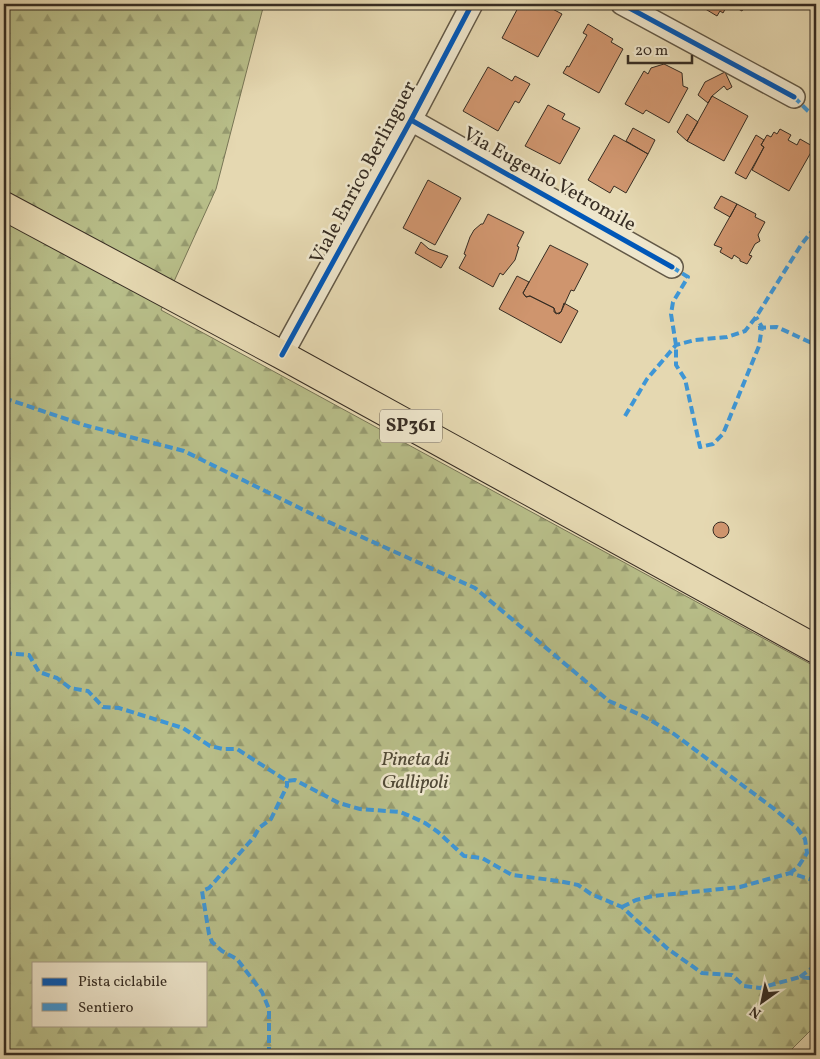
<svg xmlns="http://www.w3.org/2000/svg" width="820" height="1059" font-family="Vollkorn,serif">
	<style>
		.forest { fill: url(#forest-firs); stroke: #787656; fill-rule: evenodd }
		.building { fill: #cf956e; stroke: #372d23 }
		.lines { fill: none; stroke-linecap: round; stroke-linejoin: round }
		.minor-casing { stroke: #625846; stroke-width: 24 }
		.major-casing { stroke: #372d23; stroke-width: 30 }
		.minor { stroke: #eee6cc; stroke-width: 21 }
		.major { stroke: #e5d8b1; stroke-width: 28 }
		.quiet { stroke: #3e96d6; stroke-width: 4; stroke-dasharray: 8 4; stroke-linecap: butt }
		.cycleway-casing { stroke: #eee6cc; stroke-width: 8 }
		.cycleway { stroke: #0057b8; stroke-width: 5 }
		.labels { text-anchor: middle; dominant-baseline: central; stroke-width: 5; stroke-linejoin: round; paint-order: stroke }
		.shield { fill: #eee6cc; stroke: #6e6456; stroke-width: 1 }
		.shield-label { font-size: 19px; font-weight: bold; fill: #372d23 }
		.street-label { font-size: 20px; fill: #372d23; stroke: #eee6cc }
		.park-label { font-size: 20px; font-style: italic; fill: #514a37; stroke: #eee6cc }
	</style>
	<defs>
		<pattern id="forest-firs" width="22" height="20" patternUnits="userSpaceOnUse" patternTransform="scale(1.25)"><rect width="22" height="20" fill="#b8be89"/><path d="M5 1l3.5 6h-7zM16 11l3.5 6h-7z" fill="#969b70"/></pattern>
	</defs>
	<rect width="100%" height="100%" fill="#e5d8b1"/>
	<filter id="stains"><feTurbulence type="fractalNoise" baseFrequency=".004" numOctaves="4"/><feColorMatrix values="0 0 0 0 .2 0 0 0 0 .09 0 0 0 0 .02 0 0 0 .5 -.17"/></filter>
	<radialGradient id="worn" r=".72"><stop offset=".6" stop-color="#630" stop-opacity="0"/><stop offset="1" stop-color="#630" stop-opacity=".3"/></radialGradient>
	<path class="forest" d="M4,4h260l-48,185 -55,121 655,357v358l-30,30h-782zM34,963h172v62h-172z"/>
	<path class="building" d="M520,4h23l19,10 -24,43 -36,-19z
		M697,4h31l-5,9 -3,-2 -3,5z
		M729,4h17l-4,7z
		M588,24l25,15 -2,3 12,7 -24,44 -36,-20 4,-7 2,1 18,-32 -4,-2z
		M664,64l18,9 1,13 5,2 -19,35 -23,-13 -3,4 -18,-10 19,-33 4,3 3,-6z
		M488,67l24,14 3,-5 15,8 -11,19 -4,-2 -17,30 -35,-20z
		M725,72l7,15 -5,3 -3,-4 -12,10 -4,7 -10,-8 7,-13z
		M712,96l36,20 -24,45 -37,-20z
		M548,105l17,9 -3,5 18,9 -20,36 -35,-18z
		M687,114l11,8 -11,19 -10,-9z
		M633,128l22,12 -7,14 -22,-13z
		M780,129l11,6 -3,5 9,5 3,-6 14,8 -25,44 -37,-21 12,-23 -3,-2 6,-10 4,2 3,-5 3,2z
		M614,135l34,19 -22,39 -12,-7 -4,7 -22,-13z
		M756,135l8,5 -3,5 3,2 -18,32 -11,-6z
		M428,180l33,18 -26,47 -32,-17z
		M721,196l16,8 -7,13 -16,-9z
		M737,204l19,10 -1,3 10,5 -7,13 2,6 -5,3 -6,11 3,1 -5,8 -7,-3v-2l-6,-4 -2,4 -12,-7 2,-4 -8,-3z
		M488,214l36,18 -7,14 2,1 -4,13 -12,15 -3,-2 -7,14 -34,-19 7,-13 -2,-1 6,-17 4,-7 7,-6h2z
		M421,242l8,7 19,7 -7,12 -26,-15z
		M550,245l38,19 -14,27 -3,-1 -10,22 -2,2 -5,-2v-4l-24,-12 -4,1 -3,-4z
		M517,276l12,6 -6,11 3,4 4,-1 24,12 2,6 5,-2 3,-9 14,8 -17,32 -62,-34z
		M713 530a8 8 0 1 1 16 0a8 8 0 1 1-16 0Z"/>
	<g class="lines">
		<g class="minor-casing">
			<path id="minor" d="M622,4l172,93
				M411,120l261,147
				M282,355l129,-235 61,-116"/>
		</g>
		<g class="major-casing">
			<path id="major" d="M4,206l278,149 534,294"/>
		</g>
		<use href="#minor" class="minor"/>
		<use href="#major" class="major"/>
		<path class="quiet" d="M794,97l14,14 8,6
			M672,267l16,10 -15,25 -2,12 5,31v20l9,14 15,68 13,-3 10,-10 36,-88 3,-19 -6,-10
			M758,328l19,-1 39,18
			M4,398l80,27 100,26 138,68 153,69 134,113 34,15 31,18 99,74 24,20 8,11 2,14 -9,14 -8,6
			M625,416l22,-37 29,-34 19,-5 32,-3 18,-6 11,-14 45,-72 15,-19
			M4,653l25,2 10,17 18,6 13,10 18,3 15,16 16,1 64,20 27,18 13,3h14l50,32 8,-1 44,23 21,6 40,3 10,4 15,7 13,9 26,24 18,2 30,17 47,6 19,4 13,9 31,13 46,42 34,24 30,2 12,11 16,2 40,-11 16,2
			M622,907l14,-7 17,-4 87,-9 50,-14 26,8
			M800,977l16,-12
			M269,1055v-46l-7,-17 -25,-33 -15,-8 -10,-9 -3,-8 -7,-43 7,-3 45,-51 5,-9 12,-9 16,-33v-5"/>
		<g class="cycleway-casing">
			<path id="cycleway" d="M622,4l172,93
				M411,120l261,147
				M282,355l129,-235 61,-116"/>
		</g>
		<use href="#cycleway" class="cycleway"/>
	</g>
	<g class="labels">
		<rect class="shield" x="380" y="409.5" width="62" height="33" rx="4"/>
		<g class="shield-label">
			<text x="411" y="426">SP361</text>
		</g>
		<g class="street-label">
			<text transform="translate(364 173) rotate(-62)">Viale Enrico Berlinguer</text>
			<text transform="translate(549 180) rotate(29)">Via Eugenio Vetromile</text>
		</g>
		<g class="park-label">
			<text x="415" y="760">Pineta di<tspan x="415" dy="23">Gallipoli</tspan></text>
		</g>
	</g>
	<rect width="820" height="1059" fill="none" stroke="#e5d8b1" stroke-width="20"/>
	<rect x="5" y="5" width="810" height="1049" fill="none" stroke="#372d23" stroke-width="2.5"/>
	<rect x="10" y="10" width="800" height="1039" fill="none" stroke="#372d23"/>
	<rect x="32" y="962" width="175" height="65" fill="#eee6cc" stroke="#a59c88"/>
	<rect x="42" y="978" width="25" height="8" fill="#0057b8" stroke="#a59c88"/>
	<text x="78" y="986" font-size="15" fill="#372d23">Pista ciclabile</text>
	<rect x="42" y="1003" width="25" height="8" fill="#3e96d6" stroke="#a59c88"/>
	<text x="78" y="1012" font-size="15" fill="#372d23">Sentiero</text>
	<g transform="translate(762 1002) rotate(213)" stroke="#eee6cc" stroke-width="4" paint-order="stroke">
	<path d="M0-4L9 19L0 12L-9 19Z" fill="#372d23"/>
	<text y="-8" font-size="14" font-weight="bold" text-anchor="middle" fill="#372d23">N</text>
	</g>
	<path d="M628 55v8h64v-8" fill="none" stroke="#372d23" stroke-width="2.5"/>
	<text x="635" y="55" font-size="15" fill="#372d23" stroke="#eee6cc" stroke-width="4" paint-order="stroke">20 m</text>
	<rect width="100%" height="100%" filter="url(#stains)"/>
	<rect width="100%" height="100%" fill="url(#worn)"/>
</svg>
